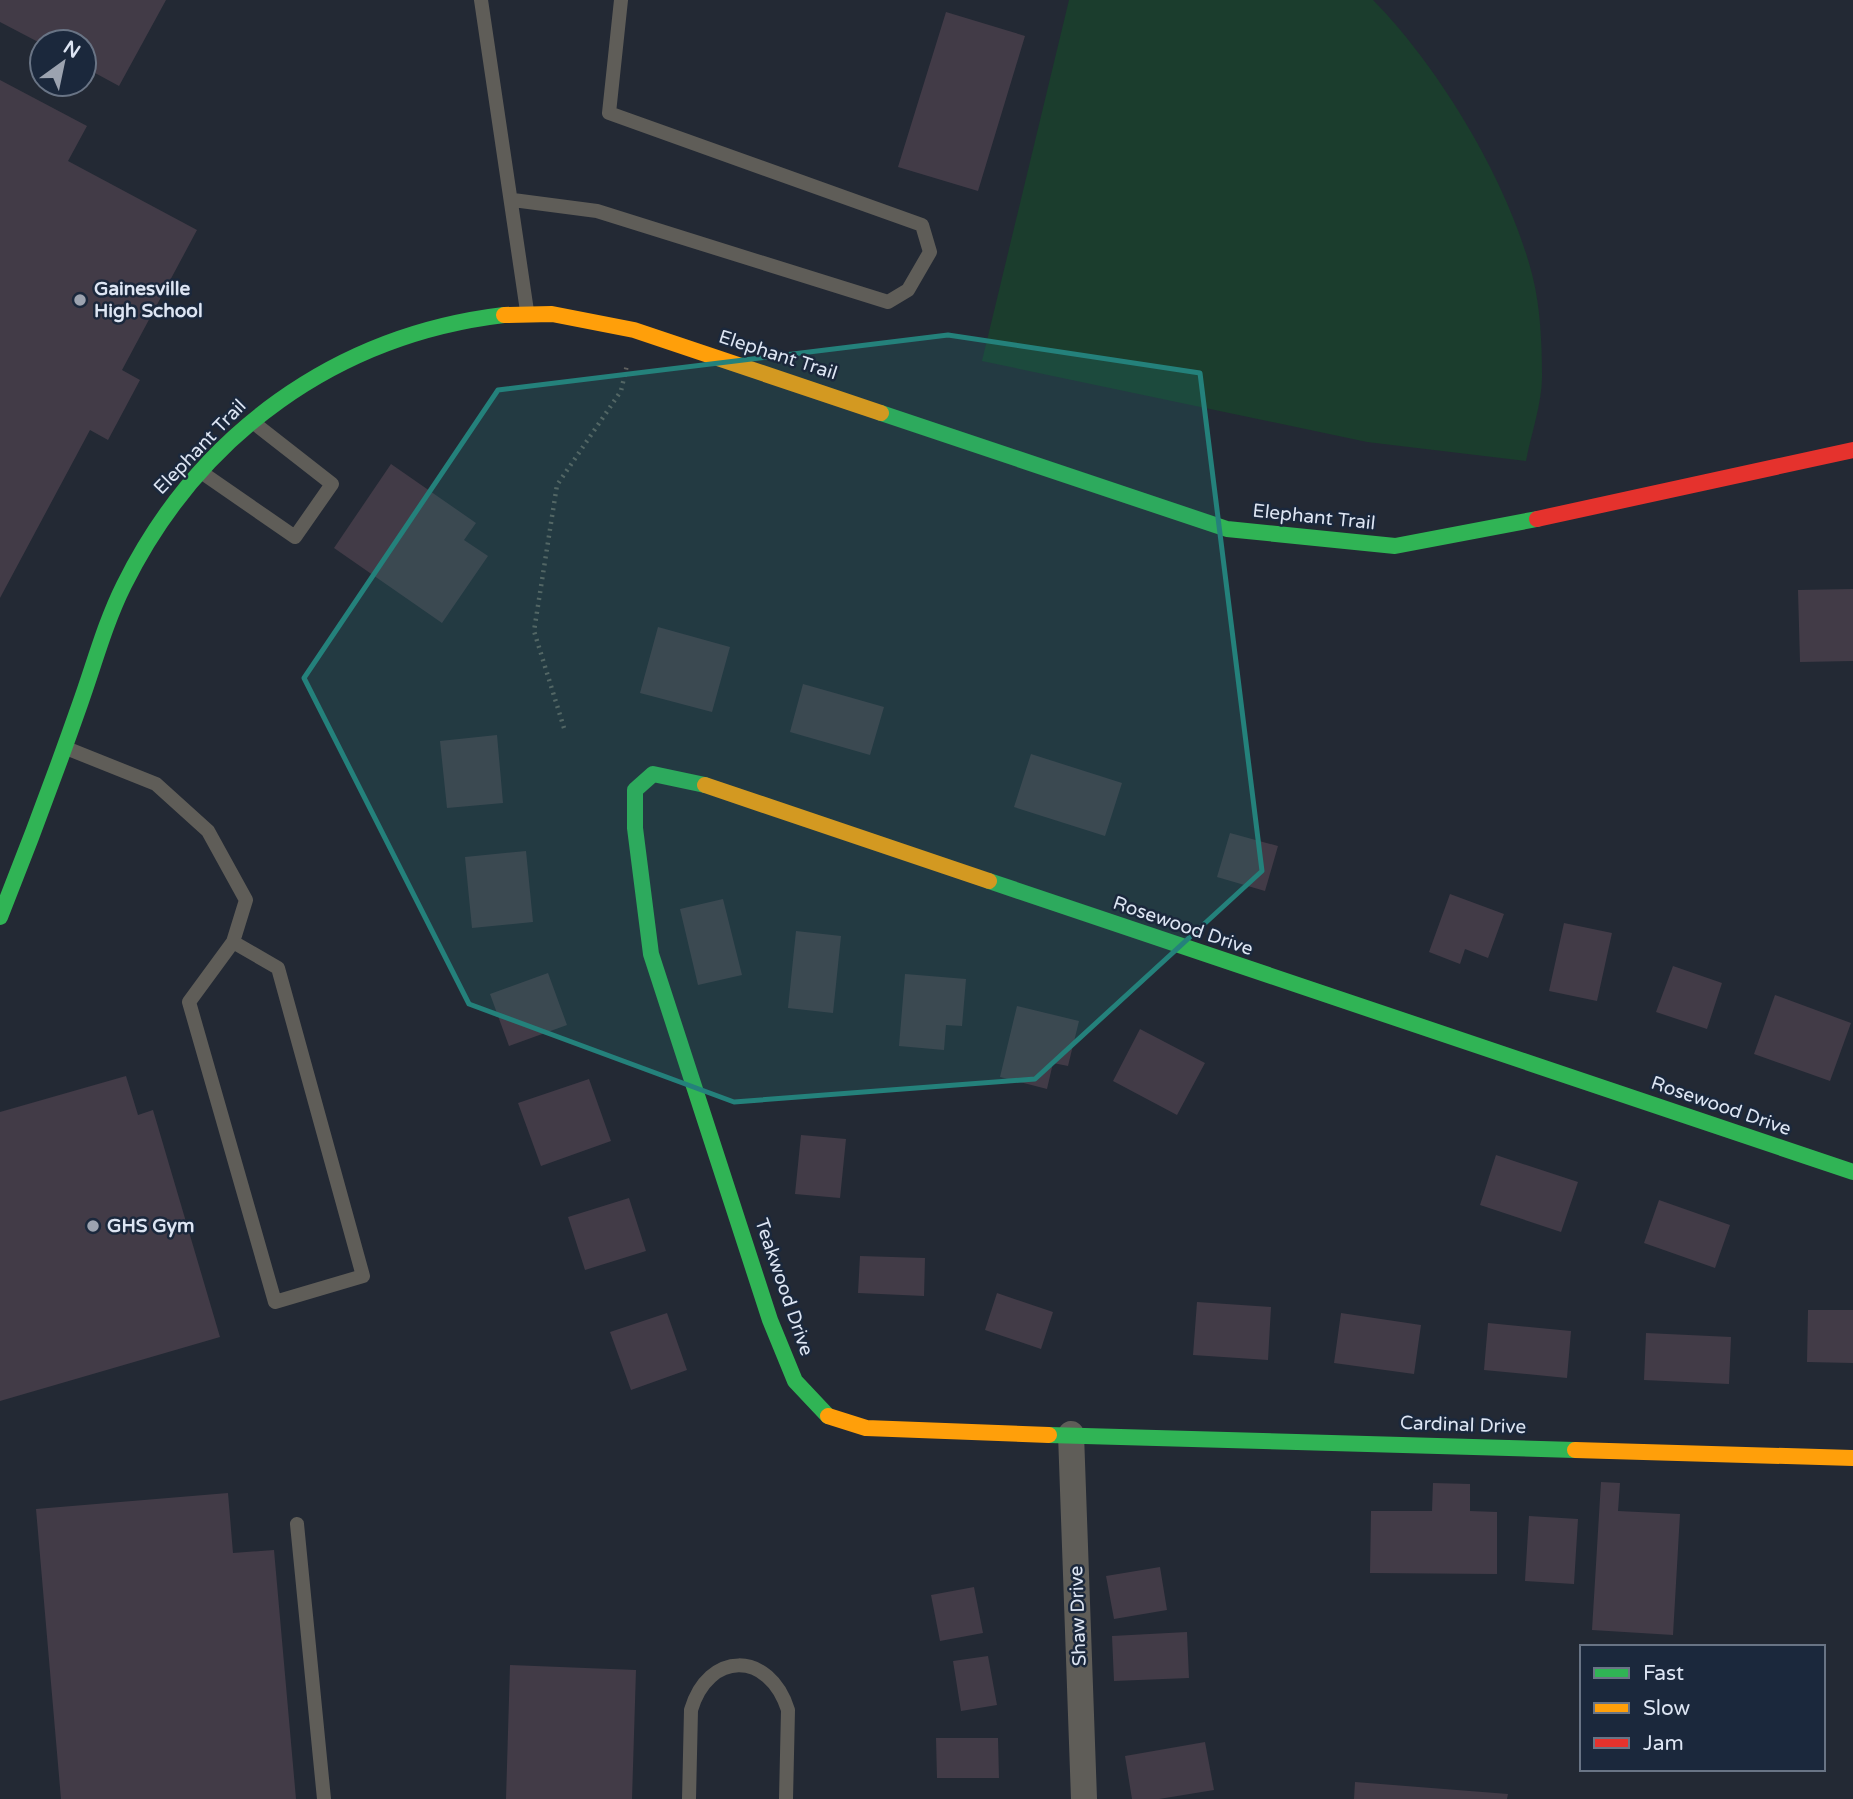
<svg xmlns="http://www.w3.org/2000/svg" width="1853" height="1799" font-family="'Varela Round',sans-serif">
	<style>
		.green { fill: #1b3d2d }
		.building { fill: #423b47 }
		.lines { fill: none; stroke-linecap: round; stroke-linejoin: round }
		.path { stroke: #5f605f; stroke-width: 4.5; stroke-dasharray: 2 5; stroke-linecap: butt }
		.lane { stroke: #5f5d58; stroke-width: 14 }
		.street { stroke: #5f5d58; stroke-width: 26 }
		.fast { stroke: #30b455; stroke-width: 16 }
		.slow { stroke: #ff9f0a; stroke-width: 16 }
		.jam { stroke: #e5322d; stroke-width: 16 }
		.marked { fill: #24817b; fill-opacity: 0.2; stroke: #24817b; stroke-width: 5; stroke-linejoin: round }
		.poi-dot { fill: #9ca3b0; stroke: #1b283c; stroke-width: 2.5 }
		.labels { text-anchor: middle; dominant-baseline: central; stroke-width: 5; stroke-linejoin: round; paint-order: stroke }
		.poi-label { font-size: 19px; font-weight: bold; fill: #dde5f3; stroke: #1b283c; text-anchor: start }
		.street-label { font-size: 19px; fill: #dde5f3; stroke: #1b283c }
	</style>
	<rect width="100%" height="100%" fill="#232934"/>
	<path class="green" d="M1069,0h304c67,68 137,184 160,278 7,28 9,65 9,95 1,28 -11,61 -16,88l-159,-19 -385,-81z"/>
	<path class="building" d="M0,0h166l-47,86 -35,-19v-25l-42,2 -42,-22z
		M946,12l79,24 -47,155 -80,-24z
		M0,80l87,46 -19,35 129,69 -75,140 18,10 -32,60 -18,-10 -90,168z
		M391,464l85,59 -12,17 24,16 -46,67 -108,-75z
		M1853,589v72l-53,1 -2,-72z
		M658,627l72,20 -18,65 -72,-19z
		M803,684l81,23 -14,48 -80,-23z
		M497,735l6,68 -56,5 -7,-67z
		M1031,754l91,29 -17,53 -91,-29z
		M1230,833l48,13 -13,45 -48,-14z
		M526,851l7,71 -61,6 -7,-71z
		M1450,894l54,20 -16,44 -23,-9 -5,15 -31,-12z
		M723,899l19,76 -44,10 -18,-76z
		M1564,923l48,10 -15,68 -48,-10z
		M796,931l45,5 -8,77 -45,-5z
		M1673,966l49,17 -15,46 -51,-17z
		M548,973l19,52 -58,21 -19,-52z
		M905,974l61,5 -4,47 -16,-1 -2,25 -45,-4z
		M1775,995l76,28 -21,58 -76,-27z
		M1017,1006l62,15 -11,45 -15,-3 -6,26 -47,-12z
		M1140,1029l65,34 -28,52 -64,-34z
		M126,1076l12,39 15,-5 67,227 -220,64v-289z
		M589,1079l22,62 -70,25 -23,-63z
		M801,1135l45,4 -6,59 -45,-4z
		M1496,1155l82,27 -17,50 -81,-27z
		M629,1198l17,53 -61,19 -17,-53z
		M1659,1200l71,25 -15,43 -71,-25z
		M860,1256l65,2 -1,38 -66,-3z
		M997,1293l56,19 -12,37 -56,-19z
		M1197,1302l74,5 -3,53 -75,-5z
		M1808,1310h45v53l-46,-1z
		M667,1313l20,57 -56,20 -21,-58z
		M1341,1313l80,12 -7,49 -80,-11z
		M1488,1323l83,8 -4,47 -83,-8z
		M1646,1333l85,4 -2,47 -85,-4z
		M1601,1482l19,1 -2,28 62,3 -7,121 -81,-5z
		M1433,1483l37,1v27l27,1v62l-127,-1 1,-62h61z
		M228,1493l5,60 41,-3 22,249h-235l-25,-290z
		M1529,1516l49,3 -4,65 -49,-3z
		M1160,1567l7,43 -53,9 -8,-43z
		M974,1587l9,46 -43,8 -9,-46z
		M1187,1632l2,46 -75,3 -2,-45z
		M988,1656l9,49 -36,6 -8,-50z
		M510,1665l126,5 -4,129h-126z
		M936,1738h62l1,40h-62z
		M1205,1742l9,48 -55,9h-27l-7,-43z
		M1355,1782l153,12 -1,5h-153z"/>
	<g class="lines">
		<path class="path" d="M564,728l-30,-97 23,-146 64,-94 6,-26"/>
		<path class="lane" d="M481,0l46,311
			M513,200l84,11 291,91 20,-12 22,-38 -8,-27 -313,-112 12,-113
			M201,472l94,65 37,-53 -78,-61
			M66,748l90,36 52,47 38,69 -13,42 -44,60 86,300 88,-26 -85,-308 -45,-26
			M297,1524l27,275
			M689,1799l2,-89c17,-59 78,-60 97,0l-2,89"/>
		<path class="street" d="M1071,1434l13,365"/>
		<path class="fast" d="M881,413l346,116 168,17 142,-27
			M705,785l-52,-11 -18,16v38l16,126 119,366 25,61 33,35
			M989,881l864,291
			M0,917c28,-70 55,-142 80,-213 14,-39 25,-81 44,-119 75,-151 212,-250 380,-270
			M1049,1435l526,15"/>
		<path class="slow" d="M504,315l48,-1 82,16 247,83
			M705,785l284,96
			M828,1416l38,12 183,7
			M1575,1450l278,8"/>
		<path class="jam" d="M1537,519l316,-69"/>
	</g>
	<path class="marked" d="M948,335l252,38 62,498 -227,208 -301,23 -265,-98 -165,-326 194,-288z"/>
	<g class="poi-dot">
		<circle cx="80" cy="300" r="7"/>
		<circle cx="93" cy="1226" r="7"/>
	</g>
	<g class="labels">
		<g class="poi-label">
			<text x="94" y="289">Gainesville<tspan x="94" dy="22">High School</tspan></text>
			<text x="107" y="1226">GHS Gym</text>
		</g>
		<g class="street-label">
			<text transform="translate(778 355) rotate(18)">Elephant Trail</text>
			<text transform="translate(200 447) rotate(-46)">Elephant Trail</text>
			<text transform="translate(1314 517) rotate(6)">Elephant Trail</text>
			<text transform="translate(1183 926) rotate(19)">Rosewood Drive</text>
			<text transform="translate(1721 1106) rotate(19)">Rosewood Drive</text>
			<text transform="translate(784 1287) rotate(71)">Teakwood Drive</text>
			<text transform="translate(1463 1425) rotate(2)">Cardinal Drive</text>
			<text transform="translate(1078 1616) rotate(-92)">Shaw Drive</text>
		</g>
	</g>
	<rect x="1580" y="1645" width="245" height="126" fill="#1b283c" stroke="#697485" stroke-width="2"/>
	<rect x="1594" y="1668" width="35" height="10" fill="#30b455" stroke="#697485" stroke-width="2"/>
	<text x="1643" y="1680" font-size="21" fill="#dde5f3">Fast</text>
	<rect x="1594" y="1703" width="35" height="10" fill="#ff9f0a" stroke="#697485" stroke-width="2"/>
	<text x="1643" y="1715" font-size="21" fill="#dde5f3">Slow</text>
	<rect x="1594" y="1738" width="35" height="10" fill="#e5322d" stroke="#697485" stroke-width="2"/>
	<text x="1643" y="1750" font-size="21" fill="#dde5f3">Jam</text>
	<g transform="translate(63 63) rotate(33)"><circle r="33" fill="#1b283c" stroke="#697485" stroke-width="2"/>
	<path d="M0-5L12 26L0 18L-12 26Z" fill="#9ca3b0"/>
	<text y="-10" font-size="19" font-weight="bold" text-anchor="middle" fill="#dde5f3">N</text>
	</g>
</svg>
